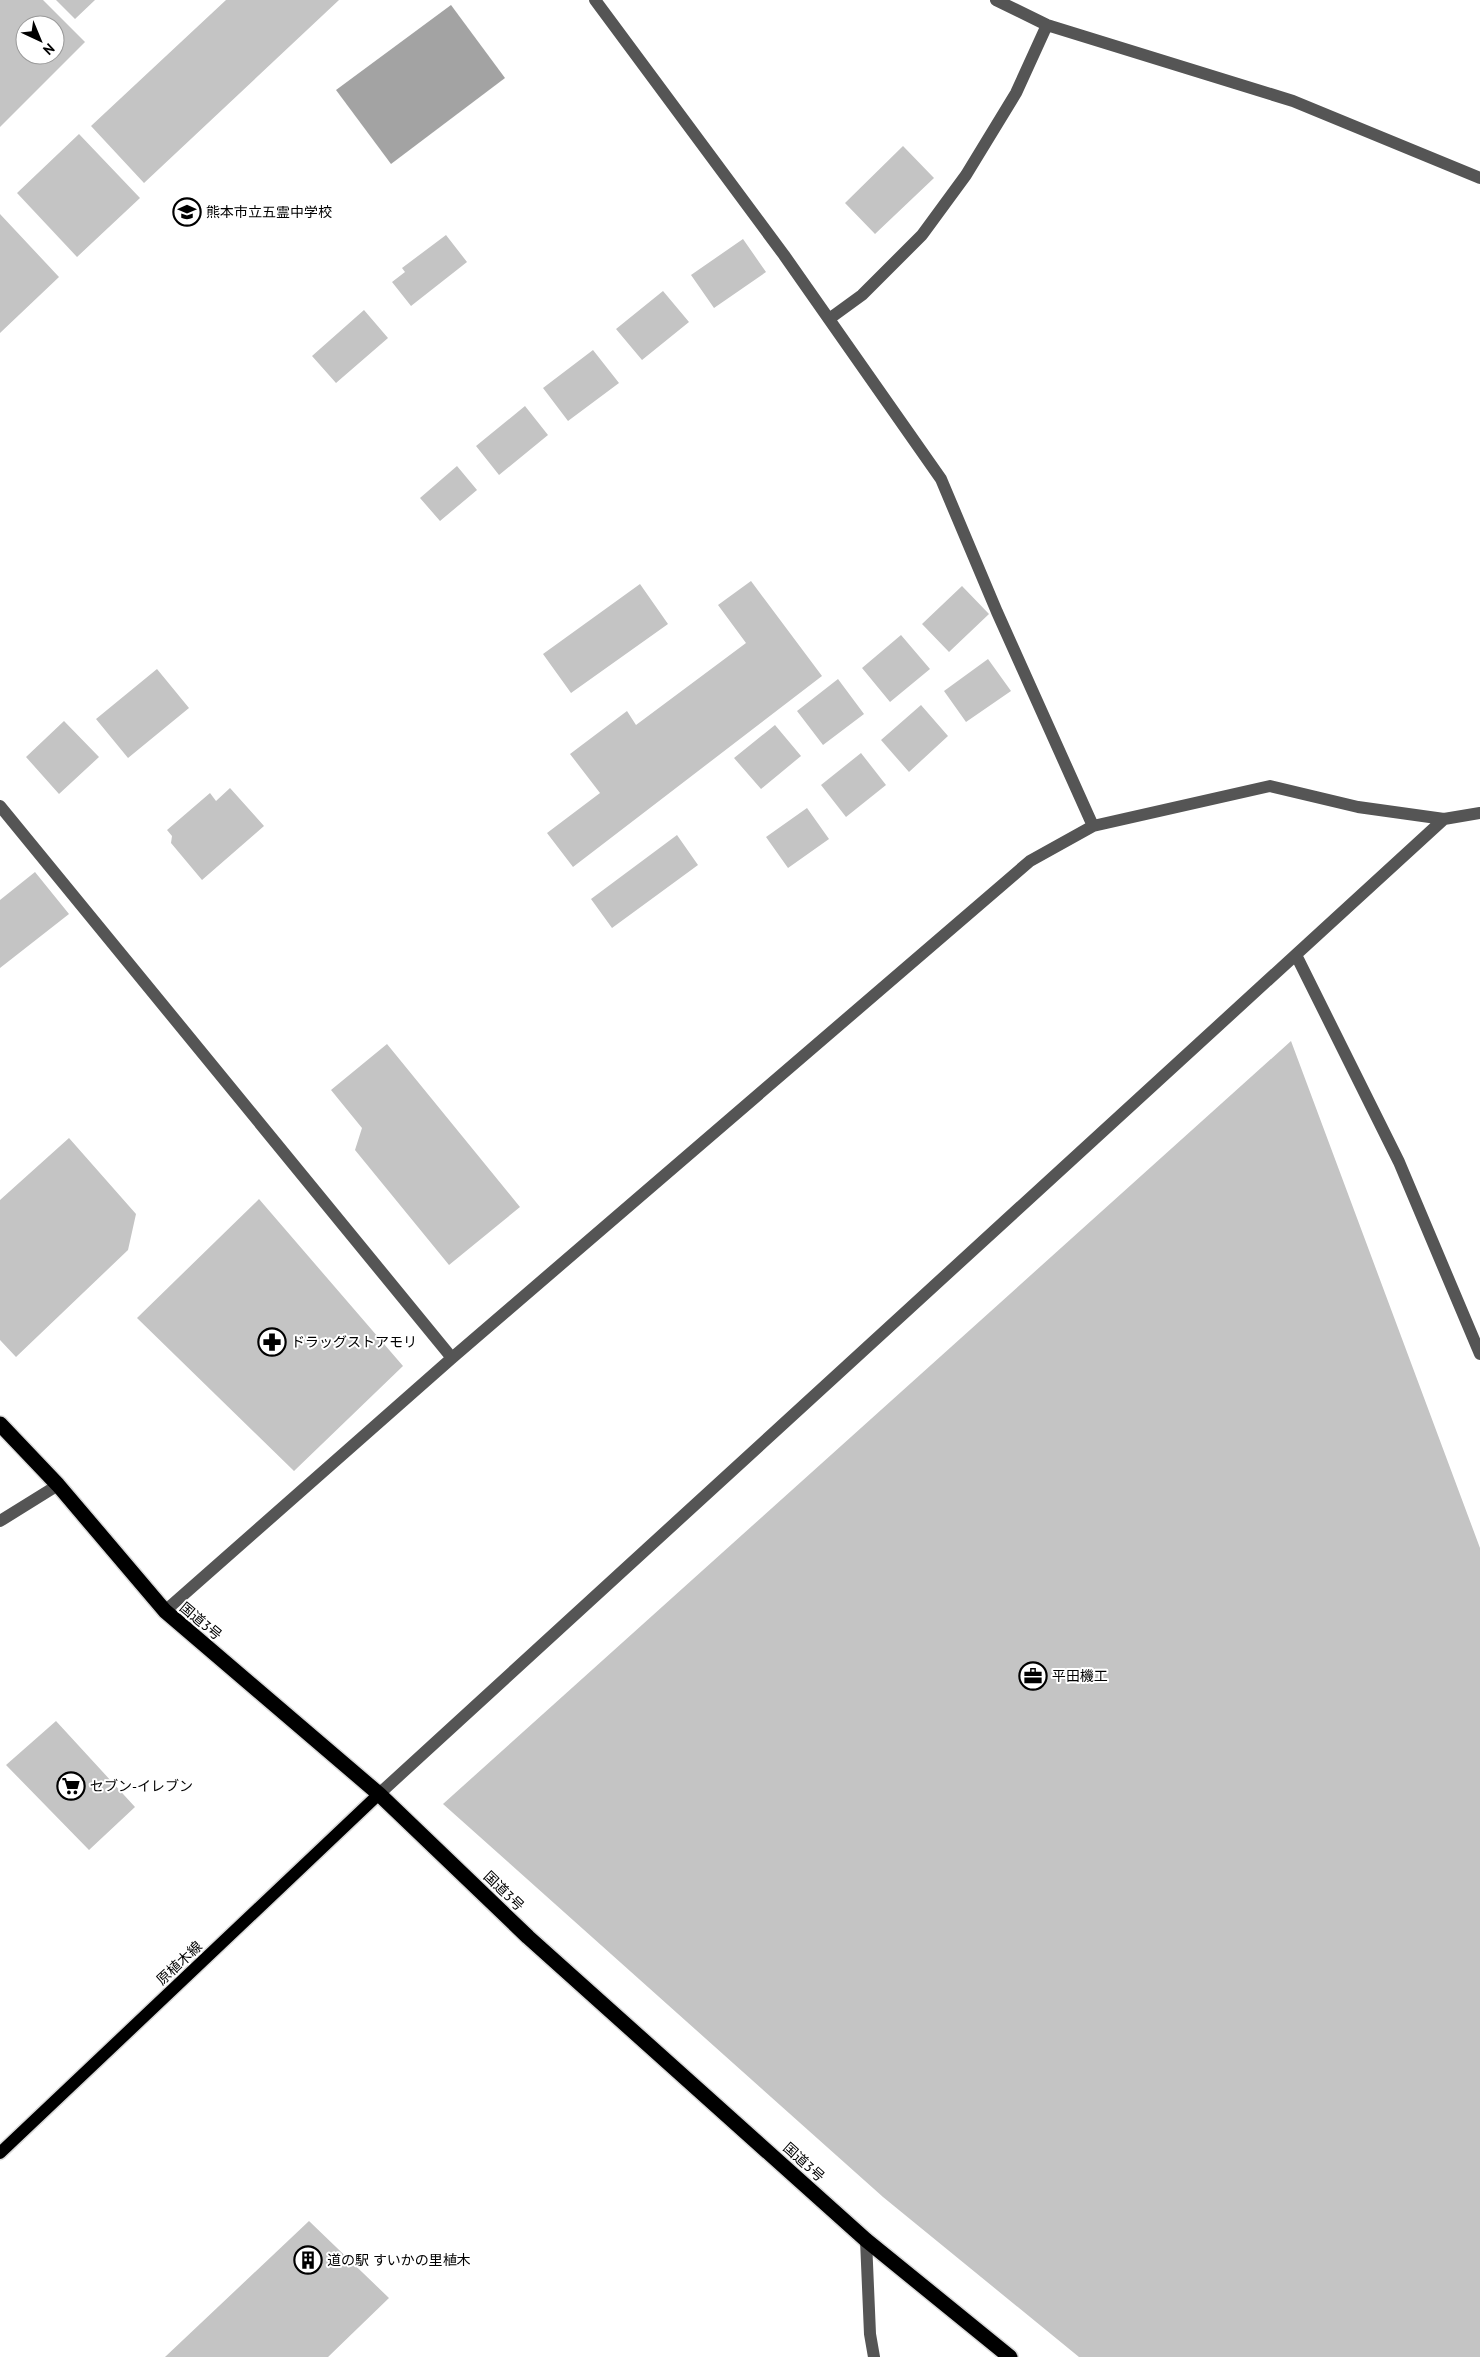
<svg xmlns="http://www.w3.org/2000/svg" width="1480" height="2357" font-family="'PT Sans','Noto Sans JP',sans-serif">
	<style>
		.water { fill: #a3a3a3 }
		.building { fill: #c4c4c4; fill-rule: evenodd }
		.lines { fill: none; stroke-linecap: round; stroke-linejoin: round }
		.major-casing { stroke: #dbdbdb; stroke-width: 15 }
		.highway-casing { stroke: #dbdbdb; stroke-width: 18 }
		.minor { stroke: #555; stroke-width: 12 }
		.major { stroke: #000; stroke-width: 12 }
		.highway { stroke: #000; stroke-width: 15 }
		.labels { text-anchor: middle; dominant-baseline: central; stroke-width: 4; stroke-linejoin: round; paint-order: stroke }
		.poi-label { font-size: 14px; fill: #000; stroke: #fff; text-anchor: start }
		.street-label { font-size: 14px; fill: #000; stroke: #fff }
	</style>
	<rect width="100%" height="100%" fill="#fff"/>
	<path class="water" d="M451,5l54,73 -114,86 -55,-74z"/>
	<path class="building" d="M0,0h43l42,42 -85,85zM25,25h30v30h-30z
		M56,0h39l-20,19z
		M226,0h113l-195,183 -53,-57z
		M79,134l61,64 -63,59 -60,-64z
		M903,146l31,32 -59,56 -30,-31z
		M0,214l59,63 -59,56z
		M446,235l21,27 -56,44 -19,-24 13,-10 -3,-4z
		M743,239l23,33 -52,36 -23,-33z
		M663,291l26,31 -47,38 -26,-31z
		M364,310l24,28 -52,45 -24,-27z
		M593,350l26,33 -51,38 -25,-33z
		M525,406l23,29 -49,40 -23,-29z
		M457,466l20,24 -37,31 -20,-23z
		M751,581l71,95 -249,191 -26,-34 53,-40 -30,-39 57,-43 9,14 110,-82 -28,-38z
		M640,584l28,40 -97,69 -28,-39z
		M962,586l27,28 -40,38 -27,-28z
		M901,635l29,34 -40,33 -28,-34z
		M988,659l23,32 -45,31 -22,-31z
		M157,669l32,39 -61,50 -32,-39z
		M838,679l26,35 -41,31 -26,-34z
		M921,705l27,31 -39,36 -28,-32z
		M64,721l35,36 -40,37 -33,-37z
		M775,725l26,31 -40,33 -27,-31z
		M861,753l25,32 -40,32 -25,-32z
		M230,788l34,38 -62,54 -31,-37 1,-7 -5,-6 43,-37 6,8z
		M807,808l22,31 -41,29 -22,-31z
		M677,835l21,30 -86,63 -21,-29z
		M35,872l34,42 -69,54v-68z
		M1291,1041l189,507v809h-401l-196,-160 -440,-393z
		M387,1044l133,163 -71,58 -94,-115 7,-22 -31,-38z
		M69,1138l67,76 -8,36 -112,107 -16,-17v-140z
		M259,1199l144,167 -109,105 -157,-153z
		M56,1721l79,86 -46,43 -83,-85z
		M309,2221l80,77 -61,59h-163z"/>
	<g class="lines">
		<g class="major-casing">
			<path id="major" d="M0,2153l379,-359"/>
		</g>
		<g class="highway-casing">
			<path id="highway" d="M0,1424l58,61 107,126 214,183 149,143 338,303 144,117"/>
		</g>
		<path class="minor" d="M595,0l189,255 157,224 56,133 96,214
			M996,0l51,25 246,76 187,77
			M829,319l33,-24 60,-60 44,-60 50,-82 31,-68
			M0,806l452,552
			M1296,955l103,207 81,192
			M0,1521l58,-36
			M165,1611l287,-253 578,-497 63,-35 177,-40 88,21 86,12 36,-6
			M379,1794l1065,-975
			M866,2240l4,94 4,23"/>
		<use href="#major" class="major"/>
		<use href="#highway" class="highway"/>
	</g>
	<defs>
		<g id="school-ring" transform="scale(1.4375)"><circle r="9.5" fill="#fff" stroke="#000" stroke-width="1.5"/><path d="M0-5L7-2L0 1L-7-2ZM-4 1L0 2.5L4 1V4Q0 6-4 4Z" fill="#000"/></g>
		<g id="pharmacy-ring" transform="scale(1.4375)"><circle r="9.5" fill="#fff" stroke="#000" stroke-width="1.5"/><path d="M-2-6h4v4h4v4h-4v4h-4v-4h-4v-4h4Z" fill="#000"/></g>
		<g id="office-ring" transform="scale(1.4375)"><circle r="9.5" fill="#fff" stroke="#000" stroke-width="1.5"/><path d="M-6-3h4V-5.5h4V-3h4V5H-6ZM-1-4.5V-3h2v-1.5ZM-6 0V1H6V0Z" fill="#000"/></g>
		<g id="supermarket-ring" transform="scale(1.4375)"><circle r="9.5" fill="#fff" stroke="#000" stroke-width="1.5"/><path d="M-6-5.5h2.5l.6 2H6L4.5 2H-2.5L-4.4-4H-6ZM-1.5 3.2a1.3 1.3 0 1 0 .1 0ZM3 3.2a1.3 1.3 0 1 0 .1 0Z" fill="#000"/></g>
		<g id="building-ring" transform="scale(1.4375)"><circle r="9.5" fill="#fff" stroke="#000" stroke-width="1.5"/><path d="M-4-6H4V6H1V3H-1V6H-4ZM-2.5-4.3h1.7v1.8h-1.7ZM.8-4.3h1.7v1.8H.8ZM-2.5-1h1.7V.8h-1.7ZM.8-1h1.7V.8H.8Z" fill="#000"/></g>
	</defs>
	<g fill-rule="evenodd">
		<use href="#school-ring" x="187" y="212"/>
		<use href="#pharmacy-ring" x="272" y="1342"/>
		<use href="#office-ring" x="1033" y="1676"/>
		<use href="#supermarket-ring" x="71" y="1786"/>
		<use href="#building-ring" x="308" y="2260"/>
	</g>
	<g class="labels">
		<g class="poi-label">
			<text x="206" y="212">熊本市立五霊中学校</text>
			<text x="291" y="1342">ドラッグストアモリ</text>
			<text x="1052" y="1676">平田機工</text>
			<text x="90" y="1786">セブン-イレブン</text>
			<text x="327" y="2260">道の駅 すいかの里植木</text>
		</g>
		<g class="street-label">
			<text transform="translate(201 1621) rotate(40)">国道3号</text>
			<text transform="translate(504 1891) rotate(44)">国道3号</text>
			<text transform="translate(179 1963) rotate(-43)">原植木線</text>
			<text transform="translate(804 2162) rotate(42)">国道3号</text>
		</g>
	</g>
	<g transform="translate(40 40) rotate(136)"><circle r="24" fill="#ffffff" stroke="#999999"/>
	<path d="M0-4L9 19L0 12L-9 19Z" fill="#000000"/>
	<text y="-8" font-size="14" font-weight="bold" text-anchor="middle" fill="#000000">N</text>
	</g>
</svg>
